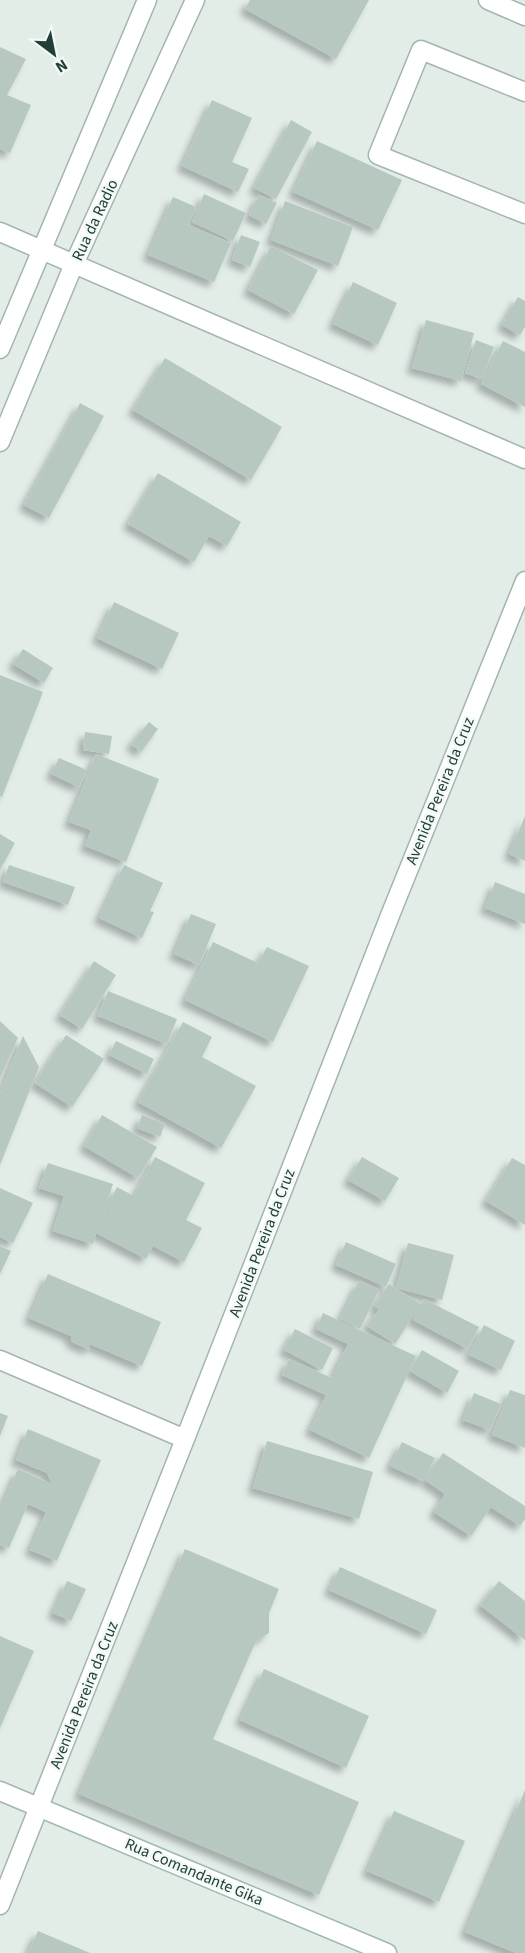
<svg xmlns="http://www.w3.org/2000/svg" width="525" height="1953" font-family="'Source Sans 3',sans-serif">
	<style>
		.building { fill: #b7c8c1; filter: url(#shadow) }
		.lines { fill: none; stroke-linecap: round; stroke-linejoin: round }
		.lane-casing { stroke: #a4b5af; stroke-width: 21 }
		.street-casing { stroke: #a4b5af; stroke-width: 21 }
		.secondary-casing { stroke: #a0b9b0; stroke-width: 21 }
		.lane { stroke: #fff; stroke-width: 18 }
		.street { stroke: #fff; stroke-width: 18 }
		.secondary { stroke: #fff; stroke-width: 18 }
		.labels { text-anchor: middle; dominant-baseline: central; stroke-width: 5; stroke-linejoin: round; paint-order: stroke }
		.street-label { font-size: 16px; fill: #213f37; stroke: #f3f9f6 }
	</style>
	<defs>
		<filter id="shadow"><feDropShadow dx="-5.5" dy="5.5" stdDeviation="3" flood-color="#0004"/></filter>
	</defs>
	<rect width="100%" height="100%" fill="#e2ede8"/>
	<path class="building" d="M250,0h119l-33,59 -91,-50z
		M0,47l26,12 -19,36 24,10 -21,48 -10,-4z
		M212,100l40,18 -20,44 17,7 -11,23 -56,-26z
		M291,120l21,12 -36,67 -22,-11z
		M317,141l85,39 -24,50 -85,-38z
		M204,194l42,19 -13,28 -41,-19z
		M259,195l18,8 -11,21 -17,-9z
		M173,197l23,10 -8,18 43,18 -17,39 -66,-27z
		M285,201l68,26 -15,39 -67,-26z
		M241,235l19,7 -10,25 -18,-7z
		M271,246l47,24 -24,44 -46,-24z
		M353,282l44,21 -19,42 -45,-21z
		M518,297l7,4v26l-5,8 -18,-10z
		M426,320l48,13 -13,48 -49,-13z
		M476,340l18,7 -12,32 -17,-6z
		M503,341l22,11v55l-44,-23z
		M165,358l117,69 -31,53 -118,-70z
		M80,403l24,13 -55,102 -25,-13z
		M158,473l83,49 -14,24 -18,-10 -15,26 -66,-38z
		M114,602l65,31 -17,36 -65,-31z
		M23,649l30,19 -9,15 -31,-19z
		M0,675l43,17 -41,105 -2,-1z
		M149,722l9,7 -17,23 -10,-8z
		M85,732l27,4 -3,18 -26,-4z
		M96,754l63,25 -33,83 -41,-16 6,-16 -22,-8z
		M59,758l28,12 -8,17 -28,-13z
		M525,816v45l-16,-7z
		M0,834l15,9 -15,27z
		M9,865l66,22 -7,18 -65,-23z
		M124,865l39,18 -13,28 4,1 -12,26 -43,-20z
		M495,882l30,12v30l-40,-16z
		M191,914l25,10 -17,41 -25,-11z
		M213,942l45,21 9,-16 42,19 -36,76 -88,-42z
		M94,961l22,14 -34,54 -22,-14z
		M108,991l69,28 -10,25 -69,-28z
		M0,1021l18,17 -18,40z
		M183,1022l29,15 -10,20 54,29 -35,62 -83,-46z
		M66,1035l38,24 -32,48 -37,-24z
		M23,1036l16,31 -39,98v-71z
		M116,1041l38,18 -7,15 -38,-19z
		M102,1115l55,32 -19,31 -54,-32z
		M142,1115l23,9 -5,13 -23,-9z
		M155,1157l50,26 -19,37 16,8 -18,34 -31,-16 -7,13 -50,-26 -3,11 -40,-13 11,-35 -25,-8 9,-25 65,21 -11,33 15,-30 17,9z
		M362,1157l37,21 -14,23 -37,-21z
		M512,1158l13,7v60l-39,-24z
		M0,1188l33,15 -20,40 -13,-6z
		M346,1242l50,22 -10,23 -50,-22z
		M408,1243l46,12 -12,45 -46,-12z
		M0,1246l11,5 -11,23z
		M48,1274l113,48 -19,44 -52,-22v6l-18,-8 -1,-6 -42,-18z
		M359,1281l20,9 -19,39 -20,-10z
		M389,1284l32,20 3,-5 55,28 -11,22 -55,-29 6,-13 -24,37 -28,-18 12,-17 -5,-3z
		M323,1313l93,43 -47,102 -59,-28 16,-35 -44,-20 7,-16 43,19 16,-34 -32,-15z
		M484,1325l31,16 -14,29 -32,-15z
		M295,1329l38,19 -11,22 -38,-20z
		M422,1350l37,21 -12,22 -37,-22z
		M510,1390l15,5v53l-33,-13z
		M474,1393l27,11 -11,26 -27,-10z
		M0,1413l8,3 -8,20z
		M28,1429l73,31 -44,101 -27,-11 16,-38 -18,-8 -19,44 -9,-3v-35l18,-41 34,15 -5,-11 -31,-13z
		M267,1441l106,31 -14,47 -106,-31z
		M402,1442l33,16 -12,23 -33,-15z
		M443,1453l82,53v13l-5,7 -29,-19 -20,29 -37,-24 11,-18 -20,-14z
		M185,1549l94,40 -10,24v20l-13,8 -43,98 146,63 -40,93 -240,-101z
		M340,1567l97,43 -11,24 -97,-44z
		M67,1581l19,8 -15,32 -18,-8z
		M499,1581l26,20v39l-45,-35z
		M0,1636l34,15 -34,77z
		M264,1669l105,47 -23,52 -106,-48z
		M525,1790v163h-9l-51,-21z
		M394,1811l71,30 -26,61 -72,-31z
		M38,1931l52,22h-62z"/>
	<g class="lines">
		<g class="lane-casing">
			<path id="lane" d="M525,92l-104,-42 -43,105 147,59"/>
		</g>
		<g class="street-casing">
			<path id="street" d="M488,0l37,16
				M0,232l525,227
				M0,349l147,-349
				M0,442l74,-178 121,-264
				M0,1360l185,79
				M0,1905l185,-466 206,-526 134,-332"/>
		</g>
		<g class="secondary-casing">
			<path id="secondary" d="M0,1791l387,162"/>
		</g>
		<use href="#lane" class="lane"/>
		<use href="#street" class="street"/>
		<use href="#secondary" class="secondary"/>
	</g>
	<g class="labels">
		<g class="street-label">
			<text transform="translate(95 220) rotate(-65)">Rua da Radio</text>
			<text transform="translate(440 791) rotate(-68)">Avenida Pereira da Cruz</text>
			<text transform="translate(262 1243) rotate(-69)">Avenida Pereira da Cruz</text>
			<text transform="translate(84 1695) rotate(-68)">Avenida Pereira da Cruz</text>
			<text transform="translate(194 1872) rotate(23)">Rua Comandante Gika</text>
		</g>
	</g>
	<g transform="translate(54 54) rotate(148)" stroke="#f3f9f6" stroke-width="4.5" paint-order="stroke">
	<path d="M0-4.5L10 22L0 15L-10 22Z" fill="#213f37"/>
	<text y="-9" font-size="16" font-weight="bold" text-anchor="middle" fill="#213f37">N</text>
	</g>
</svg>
